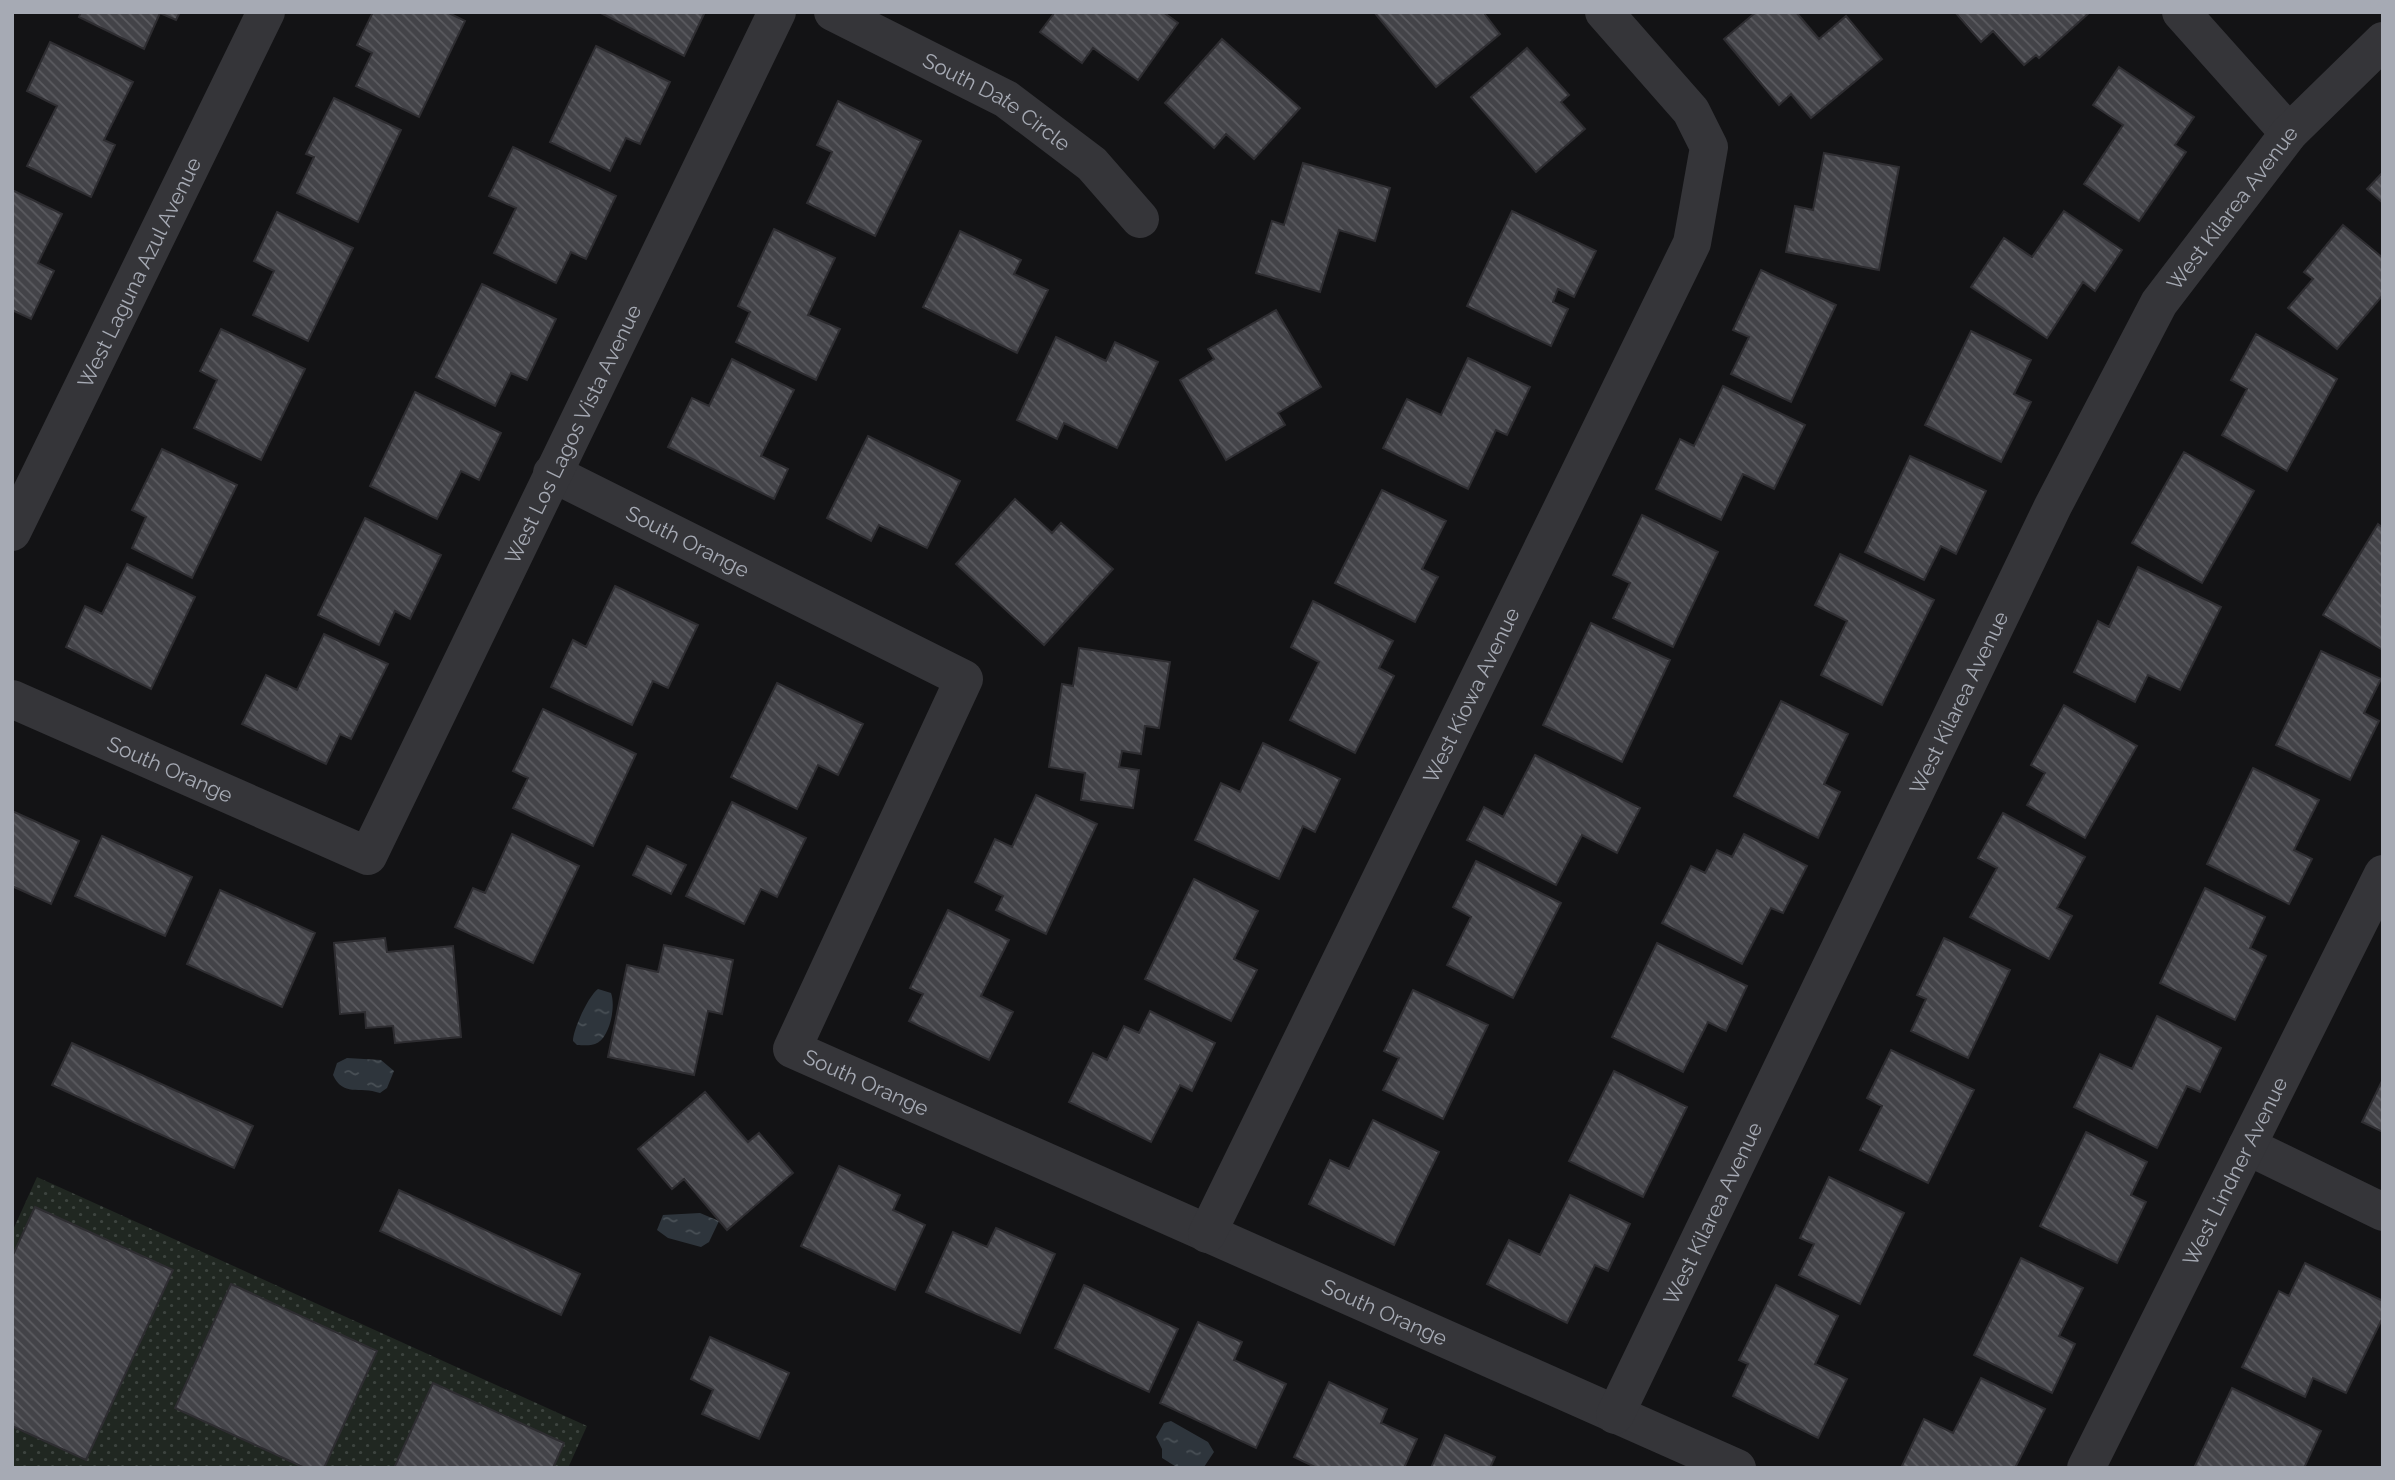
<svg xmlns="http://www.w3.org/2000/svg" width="2395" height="1480" font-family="Raleway,sans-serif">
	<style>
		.park { fill: url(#park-dots) }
		.water { fill: url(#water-ripples) }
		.building { fill: url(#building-back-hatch); stroke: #2e2d31; stroke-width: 2 }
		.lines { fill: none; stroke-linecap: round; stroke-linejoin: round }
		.minor { stroke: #353539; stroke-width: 38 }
		.labels { text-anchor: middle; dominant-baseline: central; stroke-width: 6; stroke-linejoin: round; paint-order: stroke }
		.street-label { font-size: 21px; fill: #a6aab4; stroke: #0e0e10 }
	</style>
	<defs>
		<pattern id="park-dots" width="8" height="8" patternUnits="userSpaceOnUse" patternTransform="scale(1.75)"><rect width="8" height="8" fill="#202721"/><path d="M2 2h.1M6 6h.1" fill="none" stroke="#3d443f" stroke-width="1.8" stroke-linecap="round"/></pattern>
		<pattern id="water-ripples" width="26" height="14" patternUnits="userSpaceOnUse" patternTransform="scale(1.75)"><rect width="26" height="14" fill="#2e353c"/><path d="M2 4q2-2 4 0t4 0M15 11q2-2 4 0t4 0" fill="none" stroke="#495056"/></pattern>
		<pattern id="building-back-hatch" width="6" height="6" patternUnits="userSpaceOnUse" patternTransform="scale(1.75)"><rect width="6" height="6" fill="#434348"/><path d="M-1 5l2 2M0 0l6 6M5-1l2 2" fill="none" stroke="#5b5b60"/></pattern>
	</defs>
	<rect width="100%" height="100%" fill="#131315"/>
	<path class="park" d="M37,1177l550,249 -19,42h-15l-120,-84 -39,84h-70l53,-117 -145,-67 -57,124 130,60h-293v-42l74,33 87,-189 -137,-63 -24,50v-25z"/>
	<path class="water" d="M598,989l13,4c5,13 -1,46 -16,51 -5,2 -13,1 -18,1l-4,-4c0,-12 16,-46 25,-52z
		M347,1058l34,2 13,11 -7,17 -7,5c-21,-7 -37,4 -47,-18l4,-12z
		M700,1213l19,8 -10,21 -8,5 -33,-9 -11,-8 6,-15z
		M1171,1421l37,21 6,10 -10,15 -29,-1 -13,-8v-9l-6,-12 8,-14z"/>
	<path class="building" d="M81,12h99l-4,8 -16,-7 -16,36 -65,-32z
		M373,12h74l18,9 -46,96 -63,-31 16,-33 -15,-8z
		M599,12h106l-21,44z
		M1055,12h108l15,11 -40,57 -45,-32 -11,15 -42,-31z
		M1374,12h109l17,22 -64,53z
		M1756,12h40l23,27 27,-23 36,43 -71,59 -20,-24 -12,11 -55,-66z
		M1955,12h135l-51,46 -3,-3 -12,10 -31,-34 -12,11z
		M1222,39l78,69 -46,51 -28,-25 -12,14 -49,-45z
		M50,42l83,40 -29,58 11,5 -24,52 -64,-31 30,-60 -30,-15z
		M596,46l74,36 -30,62 -14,-6 -16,33 -60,-29z
		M1527,48l42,47 -8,7 24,27 -49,43 -65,-75z
		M2119,67l75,50 -19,28 11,7 -47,69 -55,-37 39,-59 -30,-20z
		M334,98l67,32 -43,92 -61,-29 17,-36 -8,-3z
		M838,101l83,40 -46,95 -68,-33 25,-51 -15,-7z
		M513,147l103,49 -30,63 -15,-7 -15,31 -62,-30 22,-45 -27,-12z
		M1824,153l75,14 -20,103 -93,-18 9,-46 18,4z
		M1303,163l87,25 -15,53 -36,-11 -19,62 -64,-19 16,-52 12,4z
		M2383,172v31l-16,-14z
		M12,190l50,24 -24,49 16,8 -23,48 -19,-9z
		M1512,211l84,40 -22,46 -16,-8 -5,13 15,7 -17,37 -84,-40z
		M2064,211l58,39 -27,41 -12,-9 -36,56 -76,-51 33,-49 28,19z
		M277,212l76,36 -45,93 -55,-26 21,-44 -20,-10z
		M2343,225l40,33v37l-46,54 -49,-41 25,-29 -9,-7z
		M774,229l61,29 -27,57 32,14 -24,51 -80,-38 14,-30 -12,-6z
		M960,231l61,29 -7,14 34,16 -31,63 -94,-46z
		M1761,270l75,35 -45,97 -60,-28 18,-37 -16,-7z
		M482,284l74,35 -29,61 -16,-7 -16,33 -59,-29z
		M1276,310l45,77 -43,26 7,12 -59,35 -46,-80 34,-21 -6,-10z
		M221,329l84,40 -44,91 -67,-32 23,-48 -17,-9z
		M1971,331l60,29 -17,34 17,8 -30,60 -76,-37z
		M2256,334l81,45 -50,92 -65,-36 25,-46 -16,-9z
		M1056,337l50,24 9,-19 43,20 -41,86 -53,-25 -7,16 -40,-19z
		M1468,358l62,29 -23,48 -11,-5 -28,59 -85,-41 24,-49 34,16z
		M732,359l62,31 -33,66 27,13 -14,30 -106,-52 24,-49 17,8z
		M1723,386l82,39 -31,64 -31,-15 -22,46 -65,-31 24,-50 14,7z
		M415,392l86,41 -22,47 -18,-9 -24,48 -67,-33z
		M868,436l92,45 -33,67 -48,-23 -8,16 -44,-23z
		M162,449l75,36 -45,93 -60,-30 14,-31 -14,-7z
		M2184,452l70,39 -52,92 -70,-40z
		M1910,456l76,35 -30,63 -15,-8 -17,34 -59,-28z
		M1382,490l64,31 -24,48 16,8 -23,45 -80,-39z
		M1015,499l37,34 9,-10 52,46 -69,76 -88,-81z
		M1642,515l76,37 -45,95 -60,-29 17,-35 -17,-8z
		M365,518l76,37 -31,64 -15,-8 -16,34 -61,-30z
		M2378,524l5,4v122l-60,-35z
		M1840,554l94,46 -52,105 -61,-30 26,-54 -32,-16z
		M127,564l68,33 -44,92 -85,-42 19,-41 17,8z
		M2138,567l83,40 -41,83 -32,-15 -13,27 -61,-30 24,-51 11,6z
		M615,586l83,39 -30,63 -15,-7 -21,44 -81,-38 22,-47 13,7z
		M1313,601l80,40 -14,27 15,8 -39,77 -65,-33 29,-58 -28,-15z
		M1591,623l79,37 -48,102 -79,-37z
		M324,634l64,30 -37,75 -11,-5 -14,30 -84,-40 24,-49 31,15z
		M1079,648l91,14 -11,66 -14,-2 -4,28 -19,-3 -3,16 20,3 -6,38 -52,-8 4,-27 -36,-6 13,-83 11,2z
		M2321,651l60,28 -17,34 15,8 -29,59 -74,-35z
		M777,683l86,41 -25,51 -20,-10 -21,44 -66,-32z
		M1781,701l67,33 -24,50 16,8 -22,46 -84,-42z
		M2064,705l73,41 -52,92 -58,-33 18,-32 -14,-8z
		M543,709l93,45 -43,92 -80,-38 15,-30 -15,-7z
		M1263,743l77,36 -25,53 -12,-6 -24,53 -84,-39 26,-57 19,9z
		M1535,755l105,53 -23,45 -35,-18 -26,50 -89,-45 17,-33 19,10z
		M2253,768l66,32 -25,50 18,9 -23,45 -82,-40z
		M1036,795l61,29 -51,110 -50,-24 7,-14 -28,-14 20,-43 17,8z
		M732,802l74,36 -29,59 -16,-8 -17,35 -58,-28z
		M12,811l67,30 -28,63 -39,-18z
		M2003,813l82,44 -28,51 15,8 -23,43 -79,-42 27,-49 -19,-10z
		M512,834l67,32 -46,97 -78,-36 18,-39 12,5z
		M1744,834l63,32 -24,47 -12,-5 -29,56 -80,-41 29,-57 14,7 12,-23 15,7z
		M102,836l90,41 -27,59 -90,-40z
		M647,846l39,19 -15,29 -38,-19z
		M1476,861l85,42 -48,95 -66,-33 24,-48 -18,-10z
		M1194,879l64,32 -24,48 23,11 -26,51 -86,-42z
		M2205,888l60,29 -15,31 16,8 -31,64 -75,-37z
		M220,890l95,43 -33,74 -95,-43z
		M948,910l61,30 -28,56 32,16 -24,48 -80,-39 14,-27 -13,-6z
		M385,938l2,14 66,-6 8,91 -66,6 -2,-17 -27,2 -1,-16 -25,2 -6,-71z
		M1944,938l66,32 -42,88 -57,-27 15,-32 -9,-4z
		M1657,943l90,43 -21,45 -18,-9 -25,50 -71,-35z
		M664,945l69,15 -11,54 -14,-3 -14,64 -86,-18 19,-92 31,7z
		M1413,990l75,35 -45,94 -60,-29 16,-32 -15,-7z
		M1150,1011l65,32 -23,48 -12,-6 -29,57 -82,-40 24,-49 14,7 17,-34 15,7z
		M2157,1016l64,32 -21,44 -13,-6 -30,62 -83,-41 26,-53 32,15z
		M72,1043l181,83 -19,42 -182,-83z
		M1891,1050l83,40 -46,93 -68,-33 22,-44 -15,-8z
		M1614,1071l73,36 -44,90 -74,-36z
		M2383,1079v53l-21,-10z
		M705,1092l43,50 11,-9 34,40 -66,57 -43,-51 -12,10 -34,-40z
		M1373,1120l66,32 -45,93 -85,-41 21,-44 19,9z
		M2086,1132l61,30 -16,33 15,7 -29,61 -77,-37z
		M839,1166l61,29 -7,15 32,15 -30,65 -94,-44z
		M1829,1177l75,36 -44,91 -61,-29 15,-31 -14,-6z
		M399,1190l181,84 -19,41 -181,-84z
		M1570,1195l60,29 -22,47 -13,-6 -28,58 -80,-39 22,-44 31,15z
		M35,1207l138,63 -87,190 -74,-34v-169z
		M996,1228l59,26 -35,79 -94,-41 27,-60 34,15z
		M2021,1258l62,30 -24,48 16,8 -23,49 -78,-38z
		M2305,1263l78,38v16l-37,76 -33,-15 -8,19 -63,-30 37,-76 10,5z
		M231,1284l146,67 -53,117h-19l-130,-60z
		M1084,1285l94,44 -29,63 -94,-44z
		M1776,1285l62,31 -23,48 32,15 -29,59 -85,-42 15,-32 -9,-4z
		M1198,1322l44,20 -8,18 52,24 -30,64 -96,-45z
		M710,1337l79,36 -30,66 -57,-25 11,-24 -22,-11z
		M1981,1378l64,31 -30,59h-114l23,-49 29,14z
		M1329,1382l58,27 -6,14 36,16 -13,29h-87l-23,-11z
		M433,1383l131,60 -11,25h-159z
		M2232,1388l89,43 -17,37h-110z
		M1445,1435l50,22 -5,11h-59z"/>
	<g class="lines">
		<g class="minor">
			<path id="s1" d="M833,12l173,87 86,65 48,55"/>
			<path d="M2181,12l108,121"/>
			<path id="s2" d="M552,473l412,206 -172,370 945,419"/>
			<path id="s3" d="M12,532l254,-520"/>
			<path id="s4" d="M12,699l356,157 409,-844"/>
			<path d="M2247,1146l136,66"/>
			<path id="s5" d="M1207,1234l485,-991 17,-96 -18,-36 -87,-99"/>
			<path id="s6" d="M1615,1415l438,-909 106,-203 130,-170 94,-92"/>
			<path id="s7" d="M2086,1468l297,-594"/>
		</g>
	</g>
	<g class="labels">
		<g class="street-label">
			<text stroke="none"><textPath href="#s1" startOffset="187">South Date Circle</textPath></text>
			<text stroke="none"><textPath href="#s6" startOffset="1358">West Kilarea Avenue</textPath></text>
			<text stroke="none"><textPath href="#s3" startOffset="289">West Laguna Azul Avenue</textPath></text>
			<text stroke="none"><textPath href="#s4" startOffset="858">West Los Lagos Vista Avenue</textPath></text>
			<text stroke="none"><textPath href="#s2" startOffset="152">South Orange</textPath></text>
			<text stroke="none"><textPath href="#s5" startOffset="600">West Kiowa Avenue</textPath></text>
			<text stroke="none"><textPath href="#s6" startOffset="791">West Kilarea Avenue</textPath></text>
			<text stroke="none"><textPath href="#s4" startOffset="173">South Orange</textPath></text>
			<text stroke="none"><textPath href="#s2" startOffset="950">South Orange</textPath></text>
			<text stroke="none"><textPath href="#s7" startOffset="332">West Lindner Avenue</textPath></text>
			<text stroke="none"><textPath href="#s6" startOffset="224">West Kilarea Avenue</textPath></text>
			<text stroke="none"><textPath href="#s2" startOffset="1517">South Orange</textPath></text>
		</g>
	</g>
	<rect width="2395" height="1480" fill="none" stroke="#a6aab4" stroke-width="28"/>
</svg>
